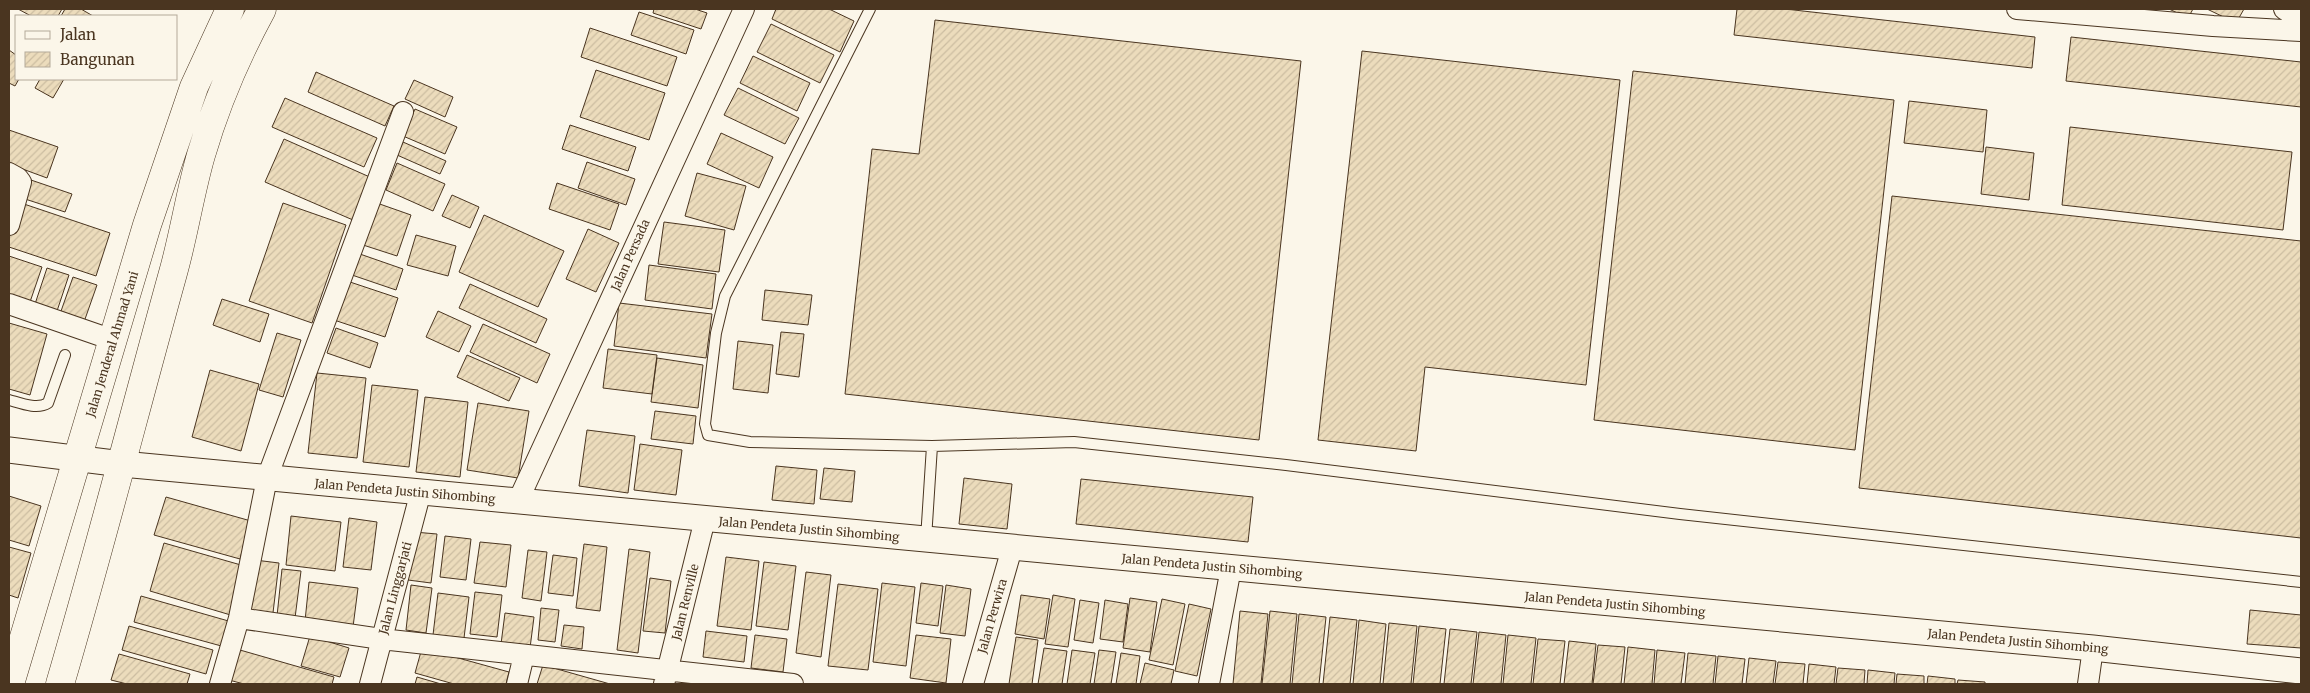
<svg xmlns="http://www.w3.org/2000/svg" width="2310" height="693" font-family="Merriweather,serif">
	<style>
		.building { fill: url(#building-hatch); stroke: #4a3520 }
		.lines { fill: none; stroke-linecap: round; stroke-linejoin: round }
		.service-casing { stroke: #4a3520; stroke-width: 12 }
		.minor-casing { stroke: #4a3520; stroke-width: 22 }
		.tertiary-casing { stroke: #4a3520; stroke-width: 27 }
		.primary-casing { stroke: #4a3520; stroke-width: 29 }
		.service { stroke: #fbf6e9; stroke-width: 10 }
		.minor { stroke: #fbf6e9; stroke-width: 20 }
		.tertiary { stroke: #fbf6e9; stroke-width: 25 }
		.primary { stroke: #fbf6e9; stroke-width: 28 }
		.labels { text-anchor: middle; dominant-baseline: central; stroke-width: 4; stroke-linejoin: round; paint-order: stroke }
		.street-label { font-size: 12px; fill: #4a3520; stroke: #fbf6e9 }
	</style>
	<defs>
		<pattern id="building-hatch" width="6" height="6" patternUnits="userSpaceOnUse" patternTransform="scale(1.25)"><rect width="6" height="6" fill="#ecdcbc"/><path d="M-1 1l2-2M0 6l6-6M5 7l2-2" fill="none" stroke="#ccbda1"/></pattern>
	</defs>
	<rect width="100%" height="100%" fill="#fbf6e9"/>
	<path class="building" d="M18,9h44l-4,7h-27z
		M65,9h16l12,7h-32z
		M654,9h41l12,4 -6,16 -48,-16z
		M776,9h53l25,12 -14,31 -68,-33z
		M1737,9h48l250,28 -3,31 -298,-33z
		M2169,9h24l-5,9z
		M2207,9h37l-8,14z
		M639,12l55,18 -8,24 -55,-19z
		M935,20l366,41 -42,379 -414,-46 27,-245 47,5z
		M771,24l63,31 -14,28 -63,-31z
		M590,28l87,29 -10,29 -86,-29z
		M2071,37l230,25v45l-235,-26z
		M9,50l7,5v24h3l-4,7 -6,-3z
		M1362,51l258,29 -34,305 -161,-18 -9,84 -98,-11z
		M753,56l57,27 -13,28 -57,-28z
		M596,70l69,23 -16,47 -69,-23z
		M1633,71l261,29 -39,350 -261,-30z
		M316,72l78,34 -9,20 -77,-34z
		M40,79h24l-11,19 -18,-10z
		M414,80l39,17 -8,20 -40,-18z
		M738,88l61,30 -14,26 -61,-29z
		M285,98l92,40 -13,29 -92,-40z
		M1909,101l78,9 -4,42 -79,-9z
		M415,109l42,18 -12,27 -42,-18z
		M570,125l66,22 -8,24 -66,-22z
		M2070,127l222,25 -9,78 -221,-25z
		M9,130l49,17 -11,31 -38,-14z
		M721,133l52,24 -14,31 -52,-24z
		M284,139l88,39 -19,42 -88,-38z
		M403,142l43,19 -6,13 -43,-19z
		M1986,147l48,6 -5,47 -48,-6z
		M587,162l48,17 -9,26 -48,-17z
		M397,163l48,21 -12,27 -47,-21z
		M697,173l49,13 -12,44 -49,-14z
		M28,179l44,15 -7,18 -43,-14z
		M557,183l62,21 -9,26 -61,-21z
		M452,195l27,12 -9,21 -28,-12z
		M1892,196l409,45v297l-442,-50z
		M374,202l37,13 -14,41 -37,-12z
		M21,203l89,30 -14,43 -87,-29v-9z
		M283,203l63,22 -34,98 -63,-22z
		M484,215l80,36 -26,56 -79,-35z
		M664,222l61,8 -6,42 -61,-8z
		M588,229l31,14 -23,49 -30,-13z
		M416,235l40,11 -8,30 -41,-11z
		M357,253l46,16 -7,21 -47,-16z
		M9,256l33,11 -12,35 -21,-7z
		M649,265l67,9 -4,35 -67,-9z
		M47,268l22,7 -12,36 -22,-7z
		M73,277l24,8 -13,37 -24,-8z
		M347,281l51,17 -13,39 -51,-17z
		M470,284l77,35 -11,24 -77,-35z
		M765,290l47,5 -4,30 -46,-5z
		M222,299l47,15 -9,28 -47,-17z
		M619,303l93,11 -6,44 -92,-12z
		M438,311l33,15 -12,26 -33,-15z
		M9,323l38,11 -17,61 -21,-6z
		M483,324l67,30 -13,29 -67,-31z
		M336,328l42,15 -8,25 -43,-15z
		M781,332l23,2 -5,43 -23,-3z
		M277,333l24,7 -18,57 -24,-7z
		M738,341l35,4 -5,48 -35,-4z
		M608,349l49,6 -5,39 -49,-6z
		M467,355l53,23 -11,23 -52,-24z
		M657,358l46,7 -5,43 -47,-6z
		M210,370l49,14 -18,67 -49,-14z
		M317,373l49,5 -9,80 -49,-5z
		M372,385l46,5 -9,77 -46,-5z
		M425,397l43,5 -8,75 -44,-5z
		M478,403l51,8 -11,67 -51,-8z
		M655,411l41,5 -3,28 -42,-5z
		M587,430l48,6 -7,57 -49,-7z
		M640,444l42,6 -6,45 -42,-5z
		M776,466l41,4 -3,34 -42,-4z
		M824,468l31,3 -3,31 -32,-3z
		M964,478l48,6 -5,45 -48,-5z
		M1081,479l172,18 -5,45 -172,-18z
		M9,496l32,10 -12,40 -20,-6z
		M166,497l85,24 -11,38 -86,-24z
		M291,516l50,6 -6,49 -49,-6z
		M349,518l28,4 -6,48 -28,-3z
		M414,532l23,2 -6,49 -23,-3z
		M445,536l26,3 -5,41 -26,-3z
		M480,542l31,3 -5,42 -32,-4z
		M164,543l84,24 -14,49 -84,-25z
		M584,544l23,3 -7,64 -24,-3z
		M9,547l22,6 -13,45 -9,-3z
		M629,549l21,3 -12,101 -21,-3z
		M528,550l19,2 -6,49 -19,-3z
		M553,555l24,3 -4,38 -25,-3z
		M726,557l33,4 -8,69 -34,-4z
		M255,560l24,3 -7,58 -24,-2z
		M764,562l32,4 -8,64 -32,-4z
		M282,569l19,2 -6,47 -18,-2z
		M806,572l25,3 -10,82 -25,-4z
		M650,578l21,3 -6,52 -22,-2z
		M309,582l49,6 -5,39 -48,-6z
		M882,583l33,4 -9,79 -33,-4z
		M921,583l22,3 -5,40 -22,-3z
		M838,584l40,5 -10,81 -40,-4z
		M411,585l21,3 -6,45 -20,-3z
		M946,585l25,4 -6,47 -25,-3z
		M475,592l27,3 -5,42 -27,-3z
		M438,593l31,4 -5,41 -31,-3z
		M1021,595l29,4 -6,40 -29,-5z
		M1053,595l22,4 -7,48 -23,-3z
		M141,596l91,26 -7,25 -91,-25z
		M1130,598l27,4 -7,50 -27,-4z
		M1162,599l23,5 -12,61 -24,-5z
		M1080,600l19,3 -6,40 -19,-3z
		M1105,600l23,4 -5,38 -23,-3z
		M1189,604l22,5 -14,67 -22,-5z
		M541,608l18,2 -4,32 -17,-2z
		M2250,610l51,5v33l-54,-4z
		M1240,611l28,3 -7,70h-28z
		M1270,611l27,3 -7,70h-28z
		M505,613l29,4 -4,31 -29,-4z
		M1299,614l27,3 -7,67h-27z
		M1330,617l27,3 -7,64h-27z
		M1359,620l27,4 -6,60h-27z
		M1389,623l28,3 -6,58h-28z
		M564,625l20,2 -2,22 -21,-3z
		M129,626l84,24 -7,24 -84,-24z
		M1419,626l27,3 -6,55h-27z
		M1450,629l27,3 -6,52h-27z
		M706,631l41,5 -3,26 -41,-5z
		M1479,632l27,3 -5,49h-28z
		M755,635l32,4 -4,33 -32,-4z
		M916,635l35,4 -5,44 -36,-5z
		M1508,635l28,3 -5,46h-28z
		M310,636l39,12 -9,29 -39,-11z
		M1016,637l22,3 -6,44h-23z
		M1538,639l27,2 -5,43h-27z
		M1569,641l27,3 -4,40h-28z
		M1598,645l27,2 -4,37h-28z
		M1628,647l27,3 -3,34h-28z
		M233,648l101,29 -2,7h-88l-19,-5z
		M422,648l87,24 -3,12h-52l-39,-11z
		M1044,648l23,3 -5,33h-24z
		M1072,650l23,3 -5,31h-23z
		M1099,650l17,2 -5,32h-17z
		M1657,650l28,3 -4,31h-27z
		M1121,653l19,3 -4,28h-20z
		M1688,653l28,3 -3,28h-28z
		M119,654l71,20 -3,10h-60l-16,-4z
		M1718,656l27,3 -3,25h-27z
		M1749,658l27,3 -3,23h-27z
		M1778,662l27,2 -2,20h-28z
		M1145,663l29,7 -3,14h-31z
		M1809,664l27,3 -2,17h-27z
		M543,665l67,19h-73z
		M1838,668l27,2 -1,14h-28z
		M1868,670l27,3 -1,11h-27z
		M1897,674l27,2v8h-28z
		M1928,676l27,3v5h-28z
		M417,677l24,7h-26z
		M1958,680l27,2v2h-28z"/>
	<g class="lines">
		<g class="service-casing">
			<path id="service" d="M870,9l-145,287 -9,37 -11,91 3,11 42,7 182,4 -6,93
				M9,400c11,3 28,10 39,3l17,-48
				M932,446l142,-4 212,23 394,49 621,68"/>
		</g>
		<g class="minor-casing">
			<path id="minor" d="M2017,9l196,17 88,5
				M2284,9l17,11
				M9,173l9,5 3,4 -12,43
				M9,304l104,36
				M518,501l226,-492
				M239,618l142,21 412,45
				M220,684l19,-66 28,-140 136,-366
				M370,684l51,-193
				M517,684l7,-29
				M664,684l41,-165
				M973,684l39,-136
				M1209,684l22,-116
				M2088,684l5,-36"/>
		</g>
		<g class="tertiary-casing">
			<path id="tertiary" d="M9,450l113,14 1971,184 208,23"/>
		</g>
		<g class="primary-casing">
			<path id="primary" d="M10,684l137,-459 47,-138 36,-78
				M60,684c40,-136 75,-274 113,-411 11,-39 17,-80 28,-118 15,-51 36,-100 61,-146"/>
		</g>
		<use href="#service" class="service"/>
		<use href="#minor" class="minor"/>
		<use href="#tertiary" class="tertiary"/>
		<use href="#primary" class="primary"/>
	</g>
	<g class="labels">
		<g class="street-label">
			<text transform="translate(630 255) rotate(-66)">Jalan Persada</text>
			<text transform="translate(112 344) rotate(-73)">Jalan Jenderal Ahmad Yani</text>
			<text transform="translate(405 491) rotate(5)">Jalan Pendeta Justin Sihombing</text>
			<text transform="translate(809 529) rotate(5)">Jalan Pendeta Justin Sihombing</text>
			<text transform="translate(1212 566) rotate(5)">Jalan Pendeta Justin Sihombing</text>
			<text transform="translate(395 588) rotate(-75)">Jalan Linggarjati</text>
			<text transform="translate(685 602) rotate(-76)">Jalan Renville</text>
			<text transform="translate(1615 604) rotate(5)">Jalan Pendeta Justin Sihombing</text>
			<text transform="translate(992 616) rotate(-74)">Jalan Perwira</text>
			<text transform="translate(2018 641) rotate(5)">Jalan Pendeta Justin Sihombing</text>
		</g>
	</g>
	<rect width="2310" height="693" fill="none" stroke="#4a3520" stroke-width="20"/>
	<rect x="15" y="15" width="162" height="65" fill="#fbf6e9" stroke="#b4a999"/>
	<rect x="25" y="31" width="25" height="8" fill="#fbf6e9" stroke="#b4a999"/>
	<text x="60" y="40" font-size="15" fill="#4a3520">Jalan</text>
	<rect x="25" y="52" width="25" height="15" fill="url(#building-hatch)" stroke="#b4a999"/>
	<text x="60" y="65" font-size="15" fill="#4a3520">Bangunan</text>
</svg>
